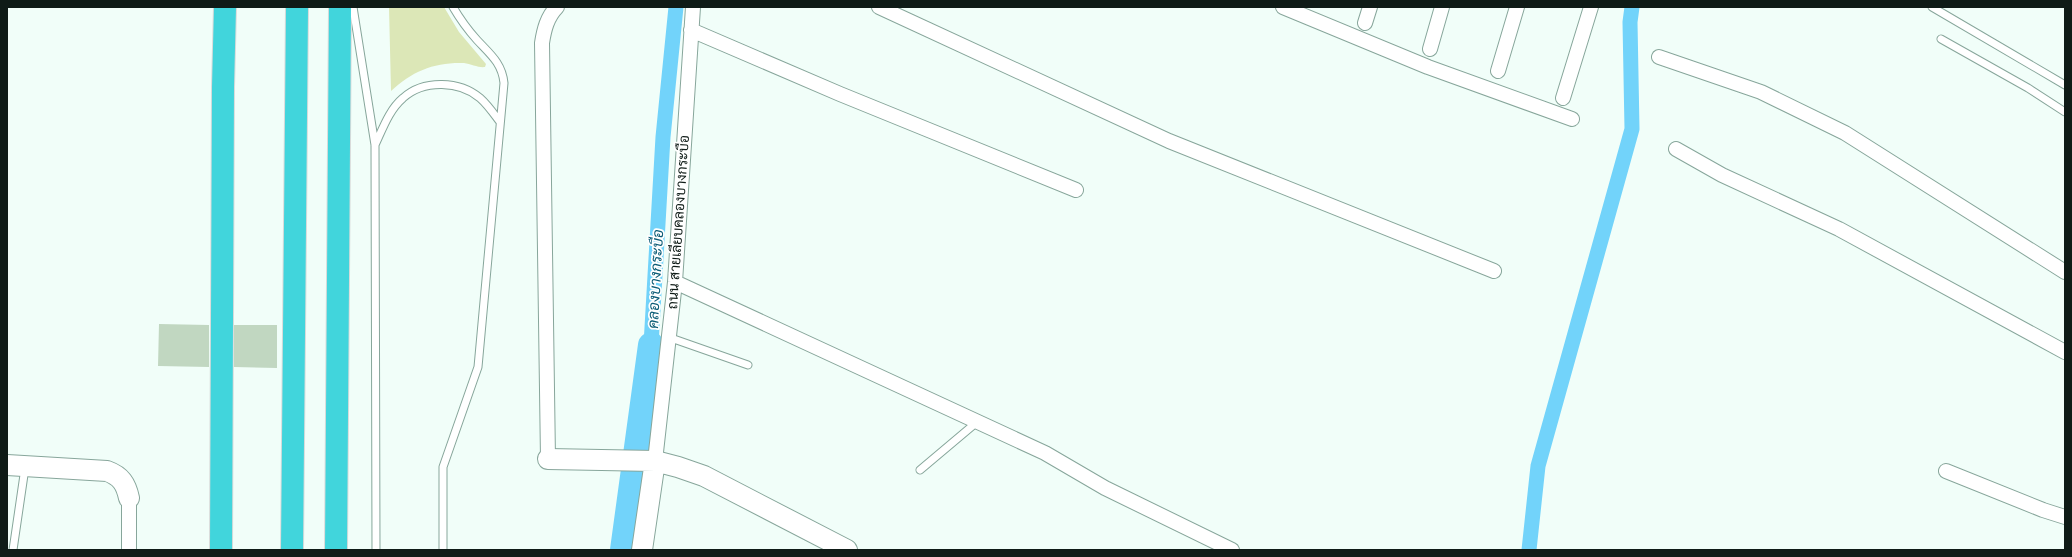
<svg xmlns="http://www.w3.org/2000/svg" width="2072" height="557" font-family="'IBM Plex Sans',Sarabun,sans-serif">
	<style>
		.green { fill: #dce7b7 }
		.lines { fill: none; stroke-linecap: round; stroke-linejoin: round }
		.canal { stroke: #72d3fa; stroke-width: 15 }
		.river { stroke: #72d3fa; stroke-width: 26 }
		.building { fill: #c1d7c1 }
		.lane-casing { stroke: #87a69b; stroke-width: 9 }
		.street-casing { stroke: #87a69b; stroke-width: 16 }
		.secondary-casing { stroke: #87a69b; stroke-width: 22 }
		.highway-casing { stroke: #d9dbda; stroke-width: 24 }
		.lane { stroke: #fff; stroke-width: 7 }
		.street { stroke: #fff; stroke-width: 14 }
		.secondary { stroke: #fff; stroke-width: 20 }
		.highway { stroke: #41d5dc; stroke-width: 22 }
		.labels { text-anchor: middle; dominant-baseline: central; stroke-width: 3.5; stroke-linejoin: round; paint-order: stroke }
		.street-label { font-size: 14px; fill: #0f1b17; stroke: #fff }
		.water-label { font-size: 15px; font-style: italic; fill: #0b5c76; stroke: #fff }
	</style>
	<rect width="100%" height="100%" fill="#f1fef9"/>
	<path class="green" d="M389,7h55l15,25 27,32 -1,3c-6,1 -14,-3 -21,-4 -29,-1 -52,8 -73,28z"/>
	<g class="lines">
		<path class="canal" d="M651,345l12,-208 13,-130
			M1529,550l9,-84 94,-337 -2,-107 2,-15"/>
		<path class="river" d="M623,550l28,-205"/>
	</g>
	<path class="building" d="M159,324l50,1v42l-51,-1z
		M234,325h43v43l-43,-1z"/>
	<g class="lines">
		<g class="lane-casing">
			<path id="lane" d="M353,7l22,138 1,405
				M1932,7l133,78
				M1941,39l87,49 37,24
				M375,145c8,-17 14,-35 28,-47 21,-19 57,-17 77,0 8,7 14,16 20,24
				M668,337l80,28
				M920,470l57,-48
				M13,550l12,-82
				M443,550v-83l35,-100 26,-284c-2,-20 -14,-29 -27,-43 -9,-10 -17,-21 -24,-33"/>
		</g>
		<g class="street-casing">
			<path id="street" d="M879,7l290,134 325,130
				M1283,7l145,60 144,52
				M1365,23l5,-16
				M691,30l149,64 236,96
				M1430,49l12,-42
				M1659,57l102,35 84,41 220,139
				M1498,71l19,-64
				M1563,98l28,-91
				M1676,149l46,26 117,54 226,123
				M675,282l370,171 60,35 127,62
				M548,459l-6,-416c2,-13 5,-26 15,-36
				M655,461l20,-179 18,-275
				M1946,471l97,39 22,7
				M129,498v52"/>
		</g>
		<g class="secondary-casing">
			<path id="secondary" d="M548,459l107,2 23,6 26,9 143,74
				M7,465l100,6c14,5 19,13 22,27
				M642,550l13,-89"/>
		</g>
		<g class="highway-casing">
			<path id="highway" d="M221,550l2,-463 2,-80
				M292,550l5,-543
				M336,550l4,-543"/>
		</g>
		<use href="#lane" class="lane"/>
		<use href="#street" class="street"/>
		<use href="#secondary" class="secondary"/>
		<use href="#highway" class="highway"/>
	</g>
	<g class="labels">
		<g class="street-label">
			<text transform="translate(678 222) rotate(-86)">ถนน สายเลียบคลองบางกระบือ</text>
		</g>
		<g class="water-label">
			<text transform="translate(655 279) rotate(-87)">คลองบางกระบือ</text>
		</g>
	</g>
	<rect width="2072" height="557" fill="none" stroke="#0f1b17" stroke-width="16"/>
</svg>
